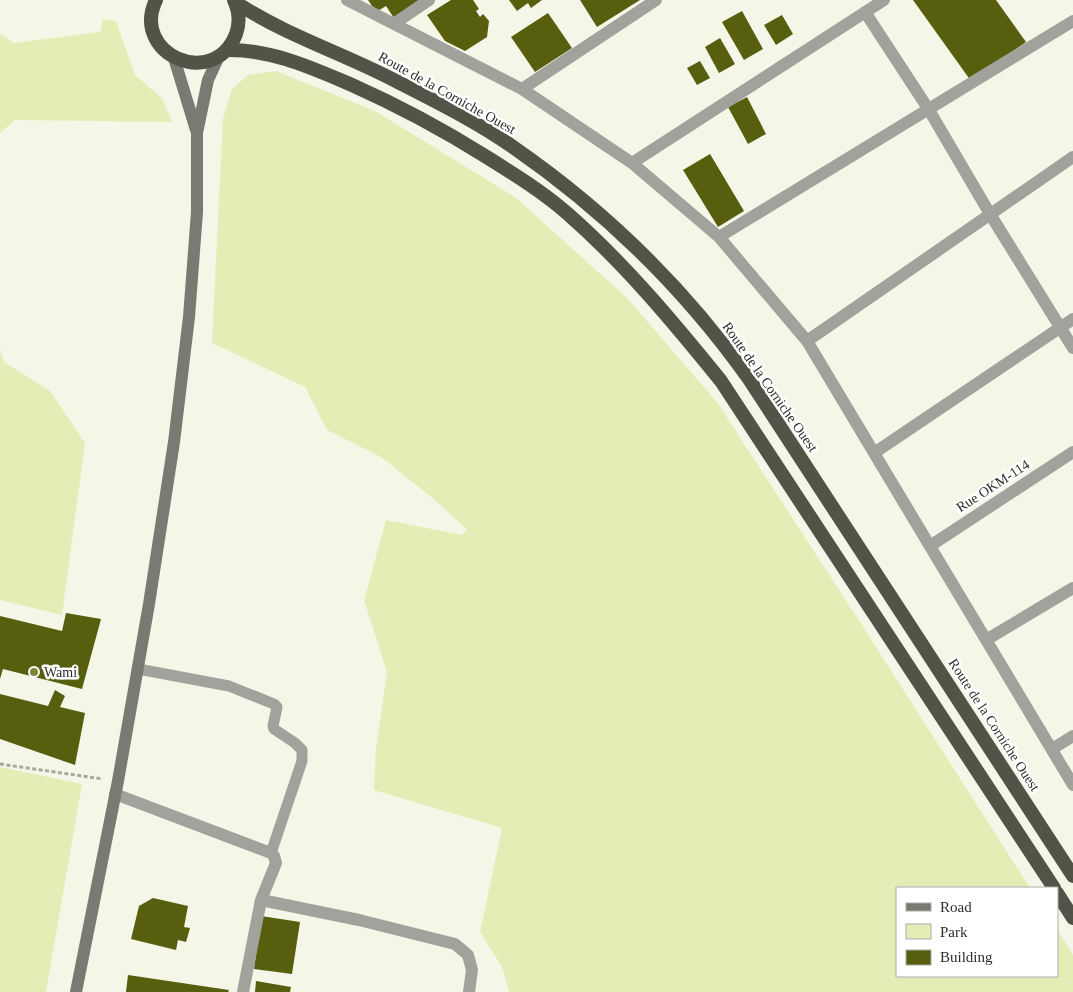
<svg xmlns="http://www.w3.org/2000/svg" width="1073" height="992" font-family="Georgia,serif">
	<style>
		.green { fill: #e5edb6 }
		.building { fill: #575e0e }
		.lines { fill: none; stroke-linecap: round; stroke-linejoin: round }
		.path { stroke: #a7a99e; stroke-width: 3; stroke-dasharray: 4 2.5; stroke-linecap: butt }
		.service { stroke: #a1a29c; stroke-width: 11 }
		.minor { stroke: #a1a29c; stroke-width: 12 }
		.secondary { stroke: #797b72; stroke-width: 12 }
		.trunk { stroke: #525448; stroke-width: 14 }
		.poi-dot { fill: #7e8733; stroke: #fff; stroke-width: 2 }
		.labels { text-anchor: middle; dominant-baseline: central; stroke-width: 5; stroke-linejoin: round; paint-order: stroke }
		.street-label { font-size: 14px; fill: #2e2f2a; stroke: #fff }
		.poi-label { font-size: 14px; fill: #2e2f2a; stroke: #fff; text-anchor: start }
	</style>
	<rect width="100%" height="100%" fill="#f4f6e8"/>
	<path class="green" d="M103,19l13,2 19,54 27,23 10,24 -157,-2 -15,13v-99l14,9 86,-11z
		M276,71l99,40 140,86 111,100 91,105 150,231 163,255h-133v88h160v-47l16,26v37h-564l-7,-25 -22,-35 22,-104 -128,-38 2,-41 11,-77 -23,-72 22,-80 76,15 5,-6 -37,-33 -49,-39 -54,-27 -22,-43 -93,-44 11,-225 9,-29 16,-14z
		M0,350l4,12 46,29 35,52 -23,172 -62,-15z
		M0,767l82,17 -36,208h-46z"/>
	<path class="building" d="M368,0h59l-31,21 -10,-15 -10,6z
		M451,0h22l6,9 -3,2 4,6 3,-3 6,7 -2,16 -22,14 -20,-10 -18,-26z
		M509,0h33l-11,8 -3,-5 -11,8z
		M580,0h60l-43,27z
		M913,0h83l30,42 -55,39z
		M742,11l21,38 -19,11 -22,-38z
		M548,13l24,35 -37,24 -24,-35z
		M782,15l11,19 -17,11 -12,-20z
		M720,38l15,26 -16,9 -14,-26z
		M700,61l10,17 -13,7 -10,-17z
		M747,97l19,37 -18,10 -20,-37z
		M710,154l34,57 -26,16 -35,-57z
		M66,613l35,6 -19,70 -79,-20 -3,10v-63l62,15z
		M55,690l10,6 -5,11 25,6 -10,52 -75,-26v-45l48,12z
		M153,898l35,8 -4,21 6,1 -4,14 -8,-2 -2,10 -45,-11 8,-33z
		M261,916l39,6 -8,52 -38,-5z
		M128,975l101,15 -1,2h-102z
		M256,981l35,6 -1,5h-35z"/>
	<g class="lines">
		<path class="path" d="M0,764l103,15"/>
		<path class="service" d="M138,669l91,17 45,18 3,3 -4,19 1,3 21,14 7,7v11l-31,92"/>
		<path class="minor" d="M347,0l175,89 110,74 87,74 88,104 266,444
			M865,12l64,98 61,104 83,134
			M395,23l34,-23
			M522,89l134,-89
			M632,163l252,-163
			M719,237l354,-216
			M807,341l266,-184
			M874,453l199,-134
			M930,546l143,-94
			M986,640l87,-52
			M1052,749l21,-13
			M115,794l156,59 3,3 2,7 -15,37 -18,92
			M261,900l98,20 96,24 13,11 4,15 -3,22"/>
		<path class="secondary" d="M174,58l22,72
			M76,992l42,-211 31,-177 25,-162 15,-125 8,-105v-79l11,-53 11,-24"/>
		<path class="trunk" d="M156,0c-26,54 58,91 80,34 4,-11 3,-23 -2,-34
			M235,2c50,33 107,51 159,78 41,21 82,41 119,67 91,63 172,142 236,232l324,497
			M226,50c45,-1 86,18 126,35 47,21 90,44 133,71 29,18 58,36 83,58 57,50 106,109 153,167l333,507
			M1057,893l16,25"/>
	</g>
	<circle class="poi-dot" cx="34" cy="672" r="5"/>
	<g class="labels">
		<g class="street-label">
			<text transform="translate(447 93) rotate(29)">Route de la Corniche Ouest</text>
			<text transform="translate(770 387) rotate(55)">Route de la Corniche Ouest</text>
			<text transform="translate(993 486) rotate(-33)">Rue OKM-114</text>
			<text transform="translate(994 725) rotate(57)">Route de la Corniche Ouest</text>
		</g>
		<g class="poi-label">
			<text x="44" y="672">Wami</text>
		</g>
	</g>
	<rect x="896" y="887" width="162" height="90" fill="#ffffff" stroke="#abacaa"/>
	<rect x="906" y="903" width="25" height="8" fill="#797b72" stroke="#abacaa"/>
	<text x="940" y="912" font-size="15" fill="#2e2f2a">Road</text>
	<rect x="906" y="924" width="25" height="15" fill="#e5edb6" stroke="#abacaa"/>
	<text x="940" y="937" font-size="15" fill="#2e2f2a">Park</text>
	<rect x="906" y="950" width="25" height="15" fill="#575e0e" stroke="#abacaa"/>
	<text x="940" y="962" font-size="15" fill="#2e2f2a">Building</text>
</svg>
